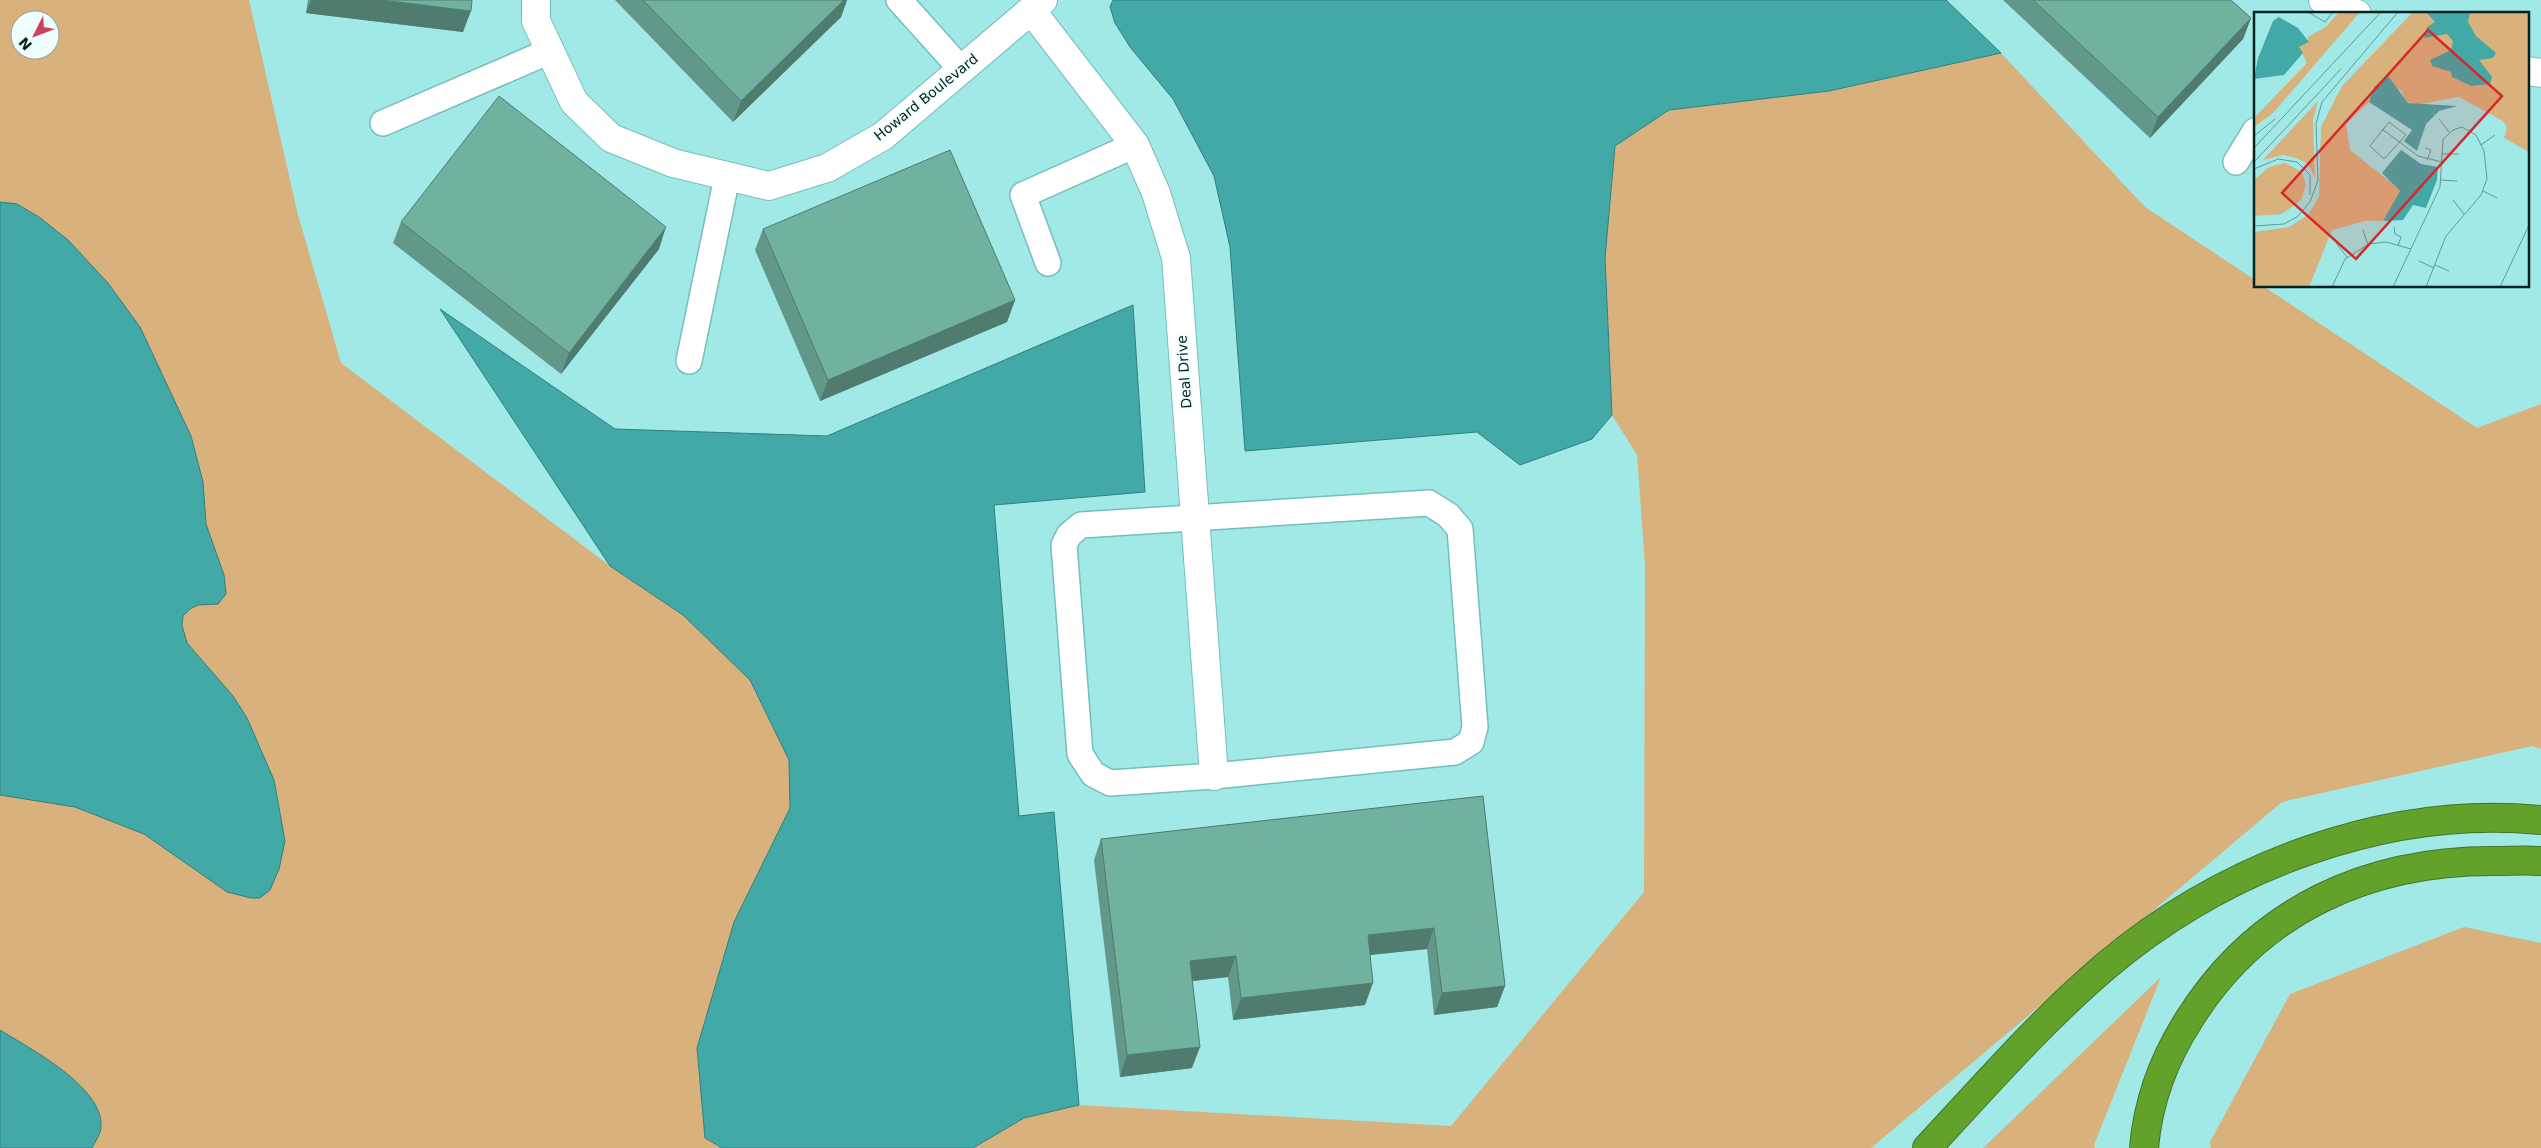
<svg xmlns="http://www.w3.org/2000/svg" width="2541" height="1148" font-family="'DejaVu Sans',sans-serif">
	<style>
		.green { fill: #d9b17d; fill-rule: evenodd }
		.water { fill: #42a9a7; stroke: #2f807f }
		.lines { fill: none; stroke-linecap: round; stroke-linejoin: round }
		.lane-casing { stroke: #76bebc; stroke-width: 28 }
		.street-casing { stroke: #76bebc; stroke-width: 30 }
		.highway-casing { stroke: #417528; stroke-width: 30 }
		.lane { stroke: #fff; stroke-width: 25 }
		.street { stroke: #fff; stroke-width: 28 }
		.highway { stroke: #62a22b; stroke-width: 28 }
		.wall { fill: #619889 }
		.shaded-wall { fill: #4f7c6f }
		.building { fill: #71b19f; stroke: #4f7c6f }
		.labels { text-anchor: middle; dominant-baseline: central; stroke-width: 4.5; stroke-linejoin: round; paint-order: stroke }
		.street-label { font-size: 14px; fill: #032222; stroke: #f0fefe }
		.inset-road { fill: none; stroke: #629998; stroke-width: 1 }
		.view { fill: #d62828; fill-opacity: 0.15; stroke: #d62828; stroke-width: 2.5 }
		.inset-edge { fill: none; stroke: #032222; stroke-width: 2.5 }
	</style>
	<rect width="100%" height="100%" fill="#a1e9e7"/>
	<path class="green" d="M0,0h249l49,215 43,148 269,203 73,49 67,65 39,80 1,48 -56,114 -29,216 17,10h-722zM20,20h30v30h-30z
		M2001,53l144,154 110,73v6h8l214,142 64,-24v345l-9,-3 -250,56 -411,346h-898l51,-30 55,-13 372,21 193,-234 1,-327 -8,-110 -25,-40 -7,-157 10,-112 54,-36 160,-19z
		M2464,927l77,16v205h-330l-1,-6 80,-148z
		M2161,977l-67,168 1,3h-112z"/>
	<path class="water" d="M1113,0h833l55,53 -172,38 -160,19 -54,36 -10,112 7,157 -20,24 -72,26 -43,-33 -232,19 -15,-204 -16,-71 -41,-77 -43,-52 -15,-24 -5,-16z
		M0,202l17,2 22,13 29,23 40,43 32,44 51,109 12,46 3,42 18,51 2,19 -8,10 -20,1 -8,4 -7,7 -1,9 5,18 46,53 14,22 27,62 11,61 -6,28 -9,21 -10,8h-9l-24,-6 -83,-58 -69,-27 -75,-12z
		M1133,305l12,187 -151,13 25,311 35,-4 25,293 -55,13 -51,30h-251l-17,-10 -8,-90 37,-126 56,-114 -1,-48 -39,-80 -67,-65 -73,-49 -170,-257 175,120 212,7z
		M0,1030c29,18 104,57 101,97 0,6 -6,15 -9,21h-92z"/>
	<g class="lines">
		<g class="lane-casing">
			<path id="lane" d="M899,0l62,69
				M383,123l167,-72
				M2236,162l19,-31
				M1048,263l-25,-68 112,-50
				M689,361l38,-184
				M1429,503l19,12 12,14 15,198 -4,15 -16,10 -241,24 -104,7 -17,-9 -13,-20 -16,-209 5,-10 12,-10z"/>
		</g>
		<g class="street-casing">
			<path id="street" d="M536,0v21l38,81 37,36 62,25 96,23 58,-18 56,-32 160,-136
				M2323,0l34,14
				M1031,10l104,135 21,48 20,65 38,518
				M2527,71l14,2"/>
		</g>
		<g class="highway-casing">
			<path id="highway" d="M1927,1148c58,-62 115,-128 180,-183 118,-99 279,-160 434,-145
				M2144,1148c4,-48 20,-90 46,-130 69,-109 179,-158 306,-157 15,0 30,-1 45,0"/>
		</g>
		<use href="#lane" class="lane"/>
		<use href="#street" class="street"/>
		<use href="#highway" class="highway"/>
	</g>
	<path class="wall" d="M308,0h164l-9,32 -157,-19z
		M615,0h232l-6,17 -108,105z
		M2003,0h228l20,18 -8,21 -93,99z
		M401,222l258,27 -98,125 -168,-131z
		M763,229l252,71 -8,22 -187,79 -65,-151z
		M1483,796l22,190 -8,21 -63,8 -7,-66 -57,6 -5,50 -132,15 -5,-43 -35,4 -1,87 -72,9 -26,-217 7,-21z"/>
	<path class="shaded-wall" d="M311,0h70l90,11 -8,21 -157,-19z
		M844,0h3l-6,17 -108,105 8,-21z
		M2251,18l-8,21 -93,99 8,-21z
		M666,227l-7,22 -98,125 8,-21z
		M1015,300l-8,22 -187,79 8,-21z
		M1434,928l-7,21 -67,7 8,-21z
		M1236,956l-8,21 -45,5 7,-21z
		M1373,983l-8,22 -132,15 8,-22z
		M1505,986l-8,21 -63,8 8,-22z
		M1200,1047l-8,21 -72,9 7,-22z"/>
	<path class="building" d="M381,0h91l-1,11z
		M643,0h201l-103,101z
		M2033,0h198l20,18 -93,99z
		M499,96l167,131 -97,126 -168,-131z
		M950,150l65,150 -187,80 -65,-151z
		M1483,796l22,190 -63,7 -8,-65 -66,7 5,48 -132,15 -5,-42 -46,5 10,86 -73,8 -26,-216z"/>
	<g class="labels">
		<g class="street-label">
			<text transform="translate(926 97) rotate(-39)">Howard Boulevard</text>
			<text transform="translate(1184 372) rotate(-94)">Deal Drive</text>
		</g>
	</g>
	<g transform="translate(2254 12)">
		<rect width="275" height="275" fill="#a1e9e7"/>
		<path d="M85,0h21l-87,101 -19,14v-9l53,-55 -8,-16 9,-4v-6l18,-10zM159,0h116v140l-25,-14 3,-11 -4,-6 -44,-24 -44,8 -10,-5 -4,-10 -27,-3 -5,15 -23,22 4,26 43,34 7,7 -1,6 -16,24h-18l-33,9 -23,57h-55v-55l35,-5 19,-12 11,-19 2,-69 21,-41zM64,89l-5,19 2,58 -7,-14 -12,-6 -13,-3 -20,5zM31,151l17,9 4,13 -5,15 -19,14 -28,2v-36l15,-13z" fill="#d9b17d"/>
		<path d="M172,0h44l-2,10 8,14 20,17 -3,5 -14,2 13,17 -2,7 -19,2 -19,-9 -1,-5 -19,-6 -2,-6 21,-10 2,-9 -6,-7 -23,4 3,-11 8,-5zM25,5l19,11 11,14 -10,5 4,6 -19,22 -30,4 4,-21 15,-37zM134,64l20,27 49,3 -18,5 -13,13 -9,27 -13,-10 8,-11 -43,-28 5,-15zM147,138l20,14 17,3 -1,13 -11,28 -13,-3 -10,15 -20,1 17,-30 -18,-18z" fill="#42a9a7"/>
		<path class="inset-road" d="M54,0l17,10 8,-10M185,107l10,13M135,110l17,13 -22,24 -14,-13zM128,117l36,27 24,6M0,124l21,-17M227,133l14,-10M0,136l127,-136M171,136l6,2 -4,10M188,142h17M0,150l87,-93M0,157l24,-10 19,3 13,13v20M187,168l16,1M229,179l14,7M199,188l11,14M0,214l30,-2 13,-7 13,-15 8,-22 -2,-56 6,-22 76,-90M140,215l1,7 6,3 -3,9M109,218l5,15M82,231l11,14M165,249l15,7M181,253l14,6M78,275l13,-28 24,-15 17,-2 25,7M139,275l47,-100 3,-48 10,-9 9,-3 14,8 8,16 3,28 -6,16 -35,41 -20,51M246,275l29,-62"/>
		<path class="view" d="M174,18l74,66 -146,163 -74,-66z"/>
		<rect width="275" height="275" class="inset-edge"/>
	</g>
	<g transform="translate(35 35) rotate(228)"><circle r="24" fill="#f0fefe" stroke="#91a6a6"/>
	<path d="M0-4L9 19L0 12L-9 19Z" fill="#d0405b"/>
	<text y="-8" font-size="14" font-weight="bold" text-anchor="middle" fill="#032222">N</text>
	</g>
</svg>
